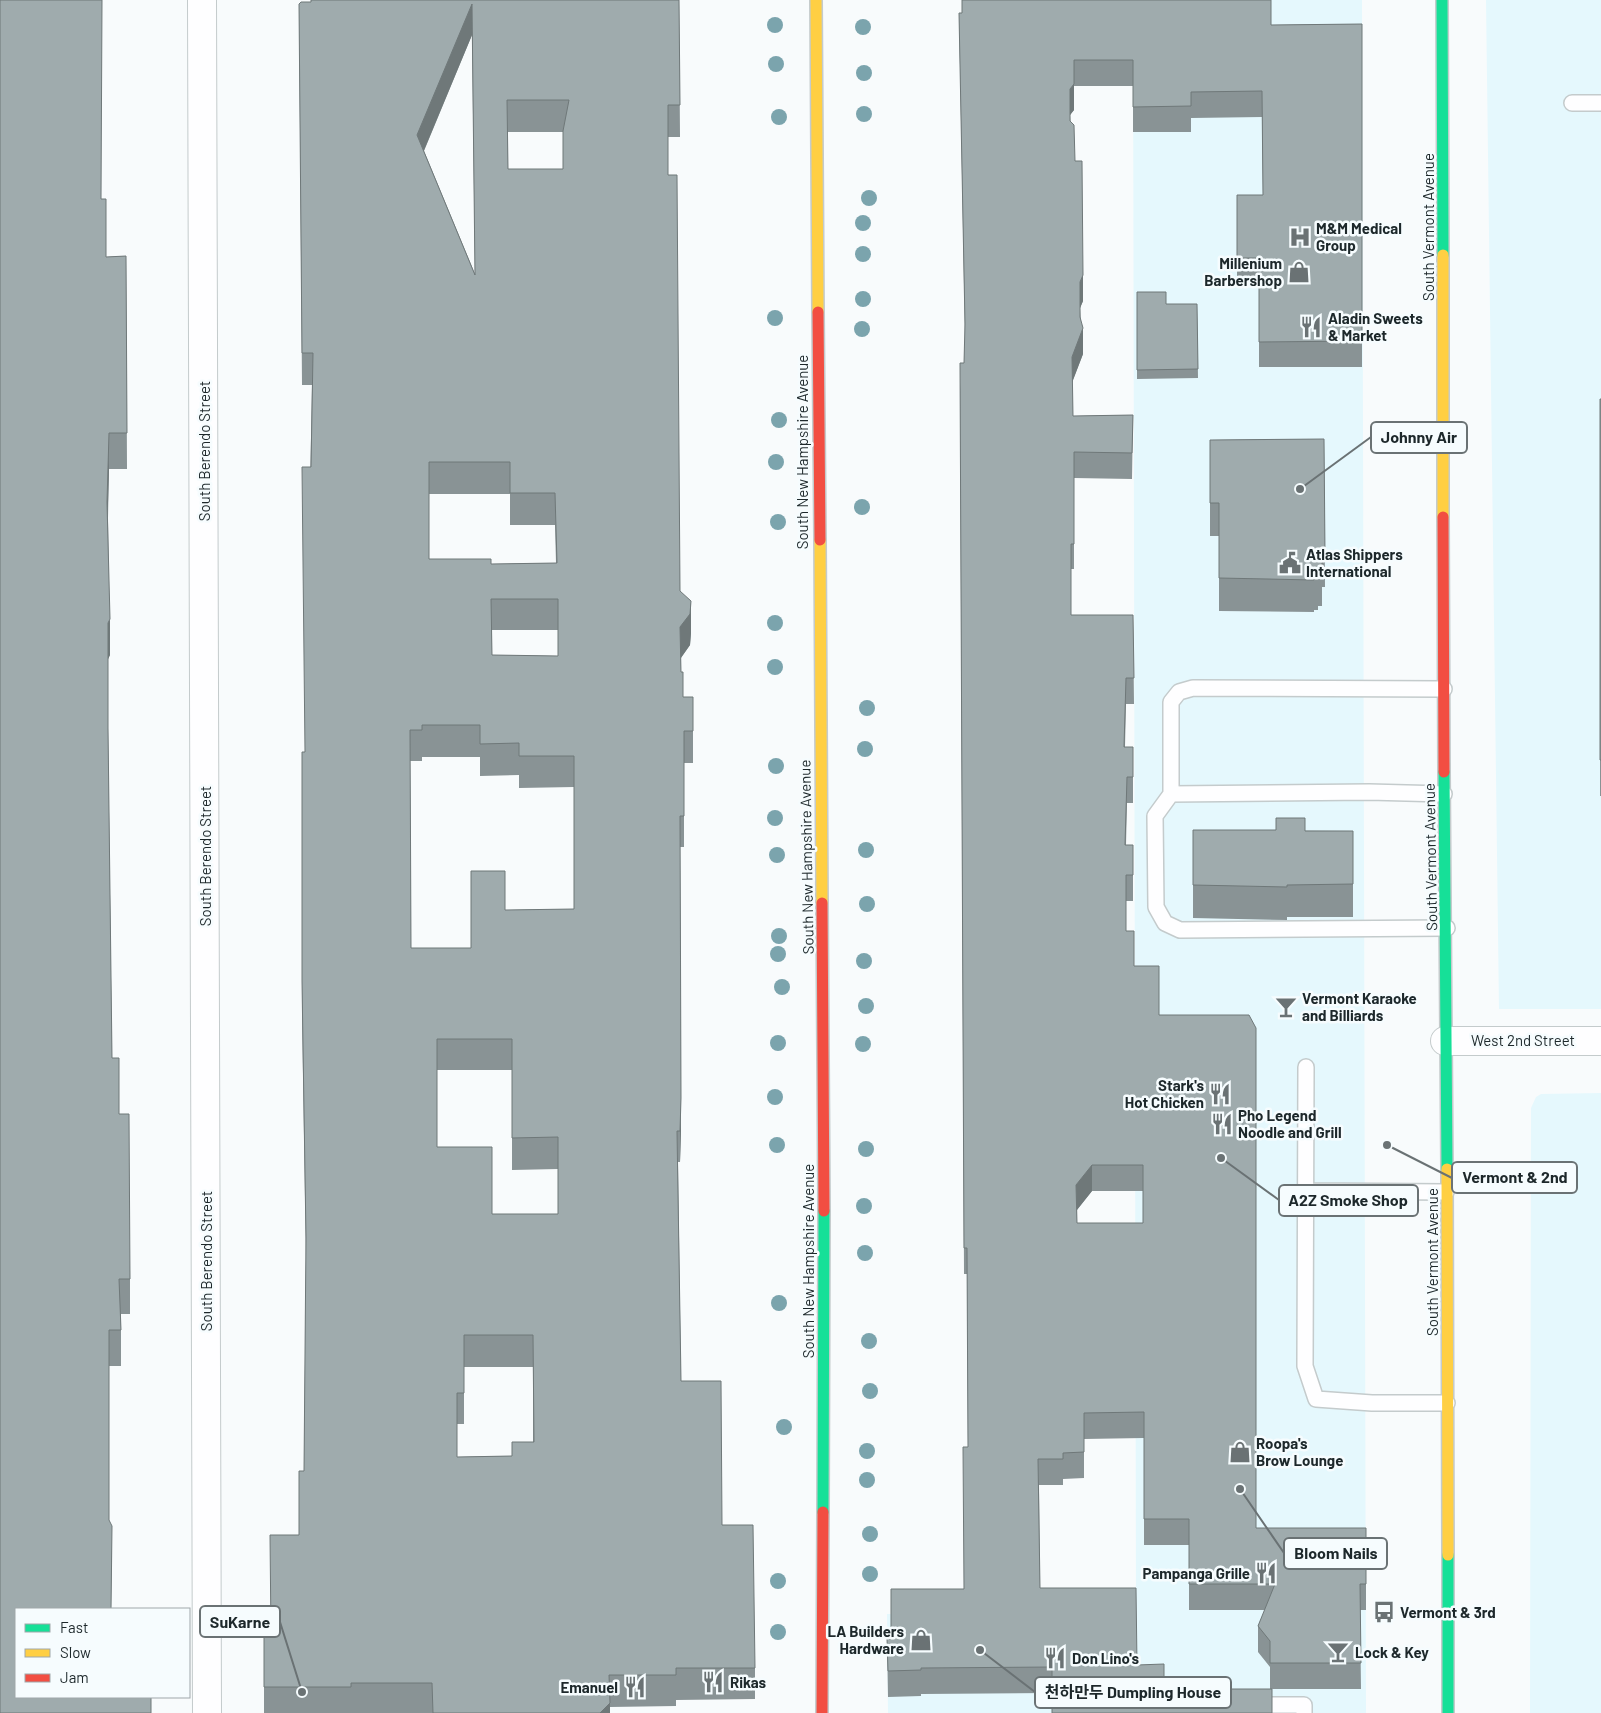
<svg xmlns="http://www.w3.org/2000/svg" width="1601" height="1713" font-family="Barlow,'Noto Sans KR',sans-serif">
	<style>
		.built { fill: #e5f8fd }
		.lines { fill: none; stroke-linecap: round; stroke-linejoin: round }
		.lane-casing { stroke: #c4cbcc; stroke-width: 18 }
		.street-casing { stroke: #c4cbcc; stroke-width: 30 }
		.fast-casing { stroke: #c4cbcc; stroke-width: 14 }
		.slow-casing { stroke: #c4cbcc; stroke-width: 14 }
		.jam-casing { stroke: #c4cbcc; stroke-width: 14 }
		.lane { stroke: #fefeff; stroke-width: 15 }
		.street { stroke: #fefeff; stroke-width: 28 }
		.fast { stroke: #16e098; stroke-width: 11 }
		.slow { stroke: #ffcf43; stroke-width: 11 }
		.jam { stroke: #f24e42; stroke-width: 11 }
		.tree { fill: #7ba4ad }
		.wall { fill: #899395; fill-rule: evenodd }
		.shaded-wall { fill: #6f7879 }
		.building { fill: #9fabad; stroke: #6f7879; fill-rule: evenodd }
		.labels { text-anchor: middle; dominant-baseline: central; stroke-width: 5; stroke-linejoin: round; paint-order: stroke }
		.street-label { font-size: 15px; fill: #1d282b; stroke: #f6fcfe }
		.poi-label { font-size: 15px; font-weight: bold; fill: #1d282b; stroke: #f6fcfe; text-anchor: start }
		.leader { fill: none; stroke: #6a7274; stroke-width: 2 }
		.callout-dot { fill: #6a7274; stroke: #f6fcfe; stroke-width: 2 }
		.callout { fill: #f6fcfe; stroke: #6a7274; stroke-width: 2 }
		.callout-label { font-size: 16px; text-anchor: middle; font-weight: bold; fill: #1d282b }
	</style>
	<rect width="100%" height="100%" fill="#f8fbfc"/>
	<path class="built" d="M1133,0h229l4,1713h-478l-1,-99h249z
		M1486,0h115v1009h-102z
		M1601,1093v620h-71l1,-605 5,-11 5,-3z"/>
	<g class="lines">
		<g class="lane-casing">
			<path id="lane" d="M1572,103h29
				M1444,689l-251,-1 -14,4 -8,10v92l-16,22 1,91 9,16 15,7 267,-2
				M1171,794l198,-2 75,2
				M1306,1067l-1,299 11,33 56,4h75
				M1307,1191l139,1
				M1253,1705h51v8"/>
		</g>
		<g class="street-casing">
			<path id="street" d="M202,0l5,1713
				M1445,1041h156"/>
		</g>
		<g class="fast-casing">
			<path id="fast" d="M1442,0l1,255
				M1444,772l3,397
				M823,1512l1,-301
				M1448,1555v158"/>
		</g>
		<g class="slow-casing">
			<path id="slow" d="M816,0l2,312
				M1443,255v262
				M820,540l2,363
				M1447,1169l1,386"/>
		</g>
		<g class="jam-casing">
			<path id="jam" d="M818,312l2,228
				M1443,517l1,255
				M822,903l2,308
				M822,1713l1,-201"/>
		</g>
		<use href="#lane" class="lane"/>
		<use href="#street" class="street"/>
		<use href="#fast" class="fast"/>
		<use href="#slow" class="slow"/>
		<use href="#jam" class="jam"/>
	</g>
	<g class="tree">
		<circle cx="775" cy="25" r="8"/>
		<circle cx="863" cy="27" r="8"/>
		<circle cx="776" cy="64" r="8"/>
		<circle cx="864" cy="73" r="8"/>
		<circle cx="864" cy="114" r="8"/>
		<circle cx="779" cy="117" r="8"/>
		<circle cx="869" cy="198" r="8"/>
		<circle cx="863" cy="223" r="8"/>
		<circle cx="863" cy="254" r="8"/>
		<circle cx="863" cy="299" r="8"/>
		<circle cx="775" cy="318" r="8"/>
		<circle cx="862" cy="329" r="8"/>
		<circle cx="779" cy="420" r="8"/>
		<circle cx="776" cy="462" r="8"/>
		<circle cx="862" cy="507" r="8"/>
		<circle cx="778" cy="522" r="8"/>
		<circle cx="775" cy="623" r="8"/>
		<circle cx="775" cy="667" r="8"/>
		<circle cx="867" cy="708" r="8"/>
		<circle cx="865" cy="749" r="8"/>
		<circle cx="776" cy="766" r="8"/>
		<circle cx="775" cy="818" r="8"/>
		<circle cx="866" cy="850" r="8"/>
		<circle cx="777" cy="855" r="8"/>
		<circle cx="867" cy="904" r="8"/>
		<circle cx="779" cy="936" r="8"/>
		<circle cx="778" cy="954" r="8"/>
		<circle cx="864" cy="961" r="8"/>
		<circle cx="782" cy="987" r="8"/>
		<circle cx="866" cy="1006" r="8"/>
		<circle cx="778" cy="1043" r="8"/>
		<circle cx="863" cy="1044" r="8"/>
		<circle cx="775" cy="1097" r="8"/>
		<circle cx="777" cy="1145" r="8"/>
		<circle cx="866" cy="1149" r="8"/>
		<circle cx="864" cy="1206" r="8"/>
		<circle cx="865" cy="1253" r="8"/>
		<circle cx="779" cy="1303" r="8"/>
		<circle cx="869" cy="1341" r="8"/>
		<circle cx="870" cy="1391" r="8"/>
		<circle cx="784" cy="1427" r="8"/>
		<circle cx="867" cy="1451" r="8"/>
		<circle cx="867" cy="1480" r="8"/>
		<circle cx="870" cy="1534" r="8"/>
		<circle cx="870" cy="1574" r="8"/>
		<circle cx="778" cy="1581" r="8"/>
		<circle cx="778" cy="1632" r="8"/>
	</g>
	<path class="wall" d="M311,0h368l1,137h-12v38l12,416 11,42 -1,12 -9,13v14l2,25h10v66h-9v84h-4l1,283 -1,32h-2l3,219 41,144 33,143v31l-79,1v6l-66,1v6h-346v-79h7l28,-99 5,-64 2,-212 -4,-247v-260h3l7,-367h-10l-3,-381 12,-2zM472,35l3,239 -51,-123zM508,132h55v37h-55zM429,494h81v31h45l1,38 -65,1 -62,-5zM492,630h66v26l-66,-1zM422,757h58v19l39,-1v13l55,-1v122l-69,1 -34,38h-60l-1,-187h12zM437,1070h75v100l46,-1v45h-66l-55,-67zM464,1367h69v75l-21,14 -55,1v-33h7z
		M959,13l312,12 91,-1v343h-103v-83h-22v-89h26l-1,-78 -71,1v14h-58v-46h-59v24l-4,5 13,186 -3,7 3,46 -11,28 1,34 60,-1 -1,64 -58,-1v91h-3v46h62l1,89h-8l-1,43h8v56h-6l-1,42h7v56h-7v30l8,35 25,49 97,513h110v82h-6l1,79h-89v24l-220,-20 -131,1v2l-33,1 -1,-58h4l73,-50 4,-142 -1,-173h-3l-4,-885 4,-26 1,-24zM1092,1191h51v32h-66v-13zM1144,1438v107h45v65h76l-7,16v26l12,15v22l-86,7 -20,-11 -27,-20 -97,-77 -1,-103h24v-6l21,-1v-39z
		M101,199l5,58 20,-1 1,213h-18l-1,49 2,137 -2,4v69l4,330 7,56 11,165v35h-9v52h-12v154l3,42 -96,47 -16,104z
		M1137,292l29,12h31l1,74 -61,1z
		M1600,399h1v397h-1z
		M1324,439l1,148h-3v19h-4v4h-4v2l-95,-1v-75h-9v-96z
		M1193,830l160,1v86h-66v3l-94,-2z"/>
	<path class="shaded-wall" d="M472,4v31l-55,132v-32z
		M1074,84v26l-4,5v-26z
		M1083,275v26l-3,7v-26z
		M1083,328v26l-11,29v-26z
		M109,433v36l-2,68v-35z
		M691,601v32l-1,12 -10,14v-32z
		M110,619v36l-2,4v-36z
		M681,1098v32l-1,32v-31z
		M1092,1165v26l-16,20v-26z
		M112,1526v36l-1,47z
		M610,1703v10h-10z"/>
	<path class="building" d="M0,0h102l-1,199h5v58l20,-1 1,177h-18l-2,69 3,117 -2,4v105l4,330h7v56h10l1,165h-11l2,51h-12v190l3,6 -1,83h-95v88h135v16h-151z
		M311,0h368l1,105h-12v70h9l3,416 11,10 -1,13 -10,13 1,45h2v25h10v34h-9v85h-4l1,282 -1,33h-3l4,250h40l1,144h31l2,143h-79v7h-67l1,28 -10,10h-167l-1,-30h-81v4h-87v-53h7l-1,-99h29v-64h5l2,-233 -4,-257v-229h3l-3,-285h9l2,-114h-11l-3,-349 2,-2h10zM472,4l3,271 -58,-140zM507,100h62l-6,31v38h-55zM429,462h81v31h45l2,70 -66,1v-5h-62zM491,599h67v57l-66,-1zM422,725h58v19l39,-1v13h55v153l-69,1v-39h-34v77h-60l-1,-218h12zM437,1039h75v99l46,-1v77h-66v-67h-55zM464,1335h69l1,107h-22v14l-55,1v-64h7z
		M962,0h309v25l91,-1v317l-103,1v-84h-22v-63h26l-1,-104 -71,1v14l-58,1v-47h-59v24l-4,5v32l4,4 1,36h7l1,114 -3,7v35l3,11 -11,29 1,59 60,-1 -1,38 -58,-1v92h-3v71h62l1,63h-8l-2,69h9v30h-6l-2,68h8v30h-7v56h8v35h25v49h90l7,13v500h110v56h-6l1,79h-91v-22l-12,-15 17,-42h-86v-65h-45v-107l-60,1v39l-21,1v6h-25l2,129h96l1,77 27,-1v21h11l1,7 8,4 5,-1 4,-6h79v24h-220v-46l-131,1v2l-33,1 -1,-32h4v-50h73l-1,-142h5l-1,-199h-3l-4,-885h4l1,-39 -6,-311h3zM1092,1165h51v58h-66l-1,-38z
		M1137,292h29v12h31l1,65 -61,1z
		M1600,399h1v361h-1z
		M1324,439l1,115h-3v19h-4v4h-4v3l-95,-2v-75h-9v-63z
		M1276,818h29v13h48v53l-66,1v2l-94,-2v-55h83z"/>
	<defs>
		<g id="hospital-bare" transform="scale(1.725)"><path d="M-5-5h3v3.5h4V-5h3V5h-3V1.5h-4V5h-3Z" fill="#6a7274" stroke="#f6fcfe" stroke-width="2.5" paint-order="stroke"/></g>
		<g id="shop-bare" transform="scale(1.725)"><path d="M-5-2.5h2.3a2.7 3.5 0 0 1 5.4 0H5L5.5 6h-11ZM-1.5-2.5h3a1.5 2.3 0 0 0-3 0Z" fill="#6a7274" stroke="#f6fcfe" stroke-width="2.5" paint-order="stroke"/></g>
		<g id="restaurant-bare" transform="scale(1.725)"><path d="M-5-6h1v4h1v-4h1v4h1v-4h1v5L-1.5 .5V6h-2V.5L-5-1ZM5-6V6H3V1.5H1.5Q1.5-4 5-6Z" fill="#6a7274" stroke="#f6fcfe" stroke-width="2.5" paint-order="stroke"/></g>
		<g id="civic-bare" transform="scale(1.725)"><path d="M-.6-6.5H3V-4.5H.6V-3L4-1V1h2V6H-6V1h2V-1L-.6-3ZM-1.2 2.5V6h2.4V2.5Z" fill="#6a7274" stroke="#f6fcfe" stroke-width="2.5" paint-order="stroke"/></g>
		<g id="bar-bare" transform="scale(1.725)"><path d="M-6-5H6L.8 .8V4.5H3.5V6h-7V4.5H-.8V.8Z" fill="#6a7274" stroke="#f6fcfe" stroke-width="2.5" paint-order="stroke"/></g>
		<g id="bus-bare" transform="scale(1.725)"><path d="M-5-6H5V4H4V6H2V4H-2V6H-4V4H-5ZM-3.5-4V0h7V-4ZM-3.5 1.2v1.5H-2V1.2ZM2 1.2v1.5H3.5V1.2Z" fill="#6a7274" stroke="#f6fcfe" stroke-width="2.5" paint-order="stroke"/></g>
	</defs>
	<g fill-rule="evenodd">
		<use href="#hospital-bare" x="1300" y="237"/>
		<use href="#shop-bare" x="1299" y="272"/>
		<use href="#restaurant-bare" x="1311" y="327"/>
		<use href="#civic-bare" x="1290" y="563"/>
		<use href="#bar-bare" x="1286" y="1007"/>
		<use href="#restaurant-bare" x="1220" y="1094"/>
		<use href="#restaurant-bare" x="1222" y="1124"/>
		<use href="#shop-bare" x="1240" y="1452"/>
		<use href="#restaurant-bare" x="1266" y="1573"/>
		<use href="#bus-bare" x="1384" y="1612"/>
		<use href="#shop-bare" x="921" y="1640"/>
		<use href="#bar-bare" x="1338" y="1652"/>
		<use href="#restaurant-bare" x="1055" y="1658"/>
		<use href="#restaurant-bare" x="713" y="1682"/>
		<use href="#restaurant-bare" x="635" y="1687"/>
	</g>
	<g class="labels">
		<g class="street-label">
			<text transform="translate(1428 227) rotate(-90)">South Vermont Avenue</text>
			<text transform="translate(204 451) rotate(-90)">South Berendo Street</text>
			<text transform="translate(802 452) rotate(-90)">South New Hampshire Avenue</text>
			<text transform="translate(205 856) rotate(-90)">South Berendo Street</text>
			<text transform="translate(806 857) rotate(-91)">South New Hampshire Avenue</text>
			<text transform="translate(1430 857) rotate(-91)">South Vermont Avenue</text>
			<text x="1523" y="1040">West 2nd Street</text>
			<text transform="translate(206 1261) rotate(-90)">South Berendo Street</text>
			<text transform="translate(808 1261) rotate(-90)">South New Hampshire Avenue</text>
			<text transform="translate(1432 1262) rotate(-90)">South Vermont Avenue</text>
		</g>
		<g class="poi-label">
			<text x="1316" y="228">M&amp;M Medical<tspan x="1316" dy="17">Group</tspan></text>
			<text x="1282" y="263" text-anchor="end">Millenium<tspan x="1282" dy="17">Barbershop</tspan></text>
			<text x="1328" y="318">Aladin Sweets<tspan x="1328" dy="17">&amp; Market</tspan></text>
			<text x="1306" y="554">Atlas Shippers<tspan x="1306" dy="17">International</tspan></text>
			<text x="1302" y="998">Vermont Karaoke<tspan x="1302" dy="17">and Billiards</tspan></text>
			<text x="1204" y="1085" text-anchor="end">Stark's<tspan x="1204" dy="17">Hot Chicken</tspan></text>
			<text x="1238" y="1115">Pho Legend<tspan x="1238" dy="17">Noodle and Grill</tspan></text>
			<text x="1256" y="1443">Roopa's<tspan x="1256" dy="17">Brow Lounge</tspan></text>
			<text x="1250" y="1573" text-anchor="end">Pampanga Grille</text>
			<text x="1400" y="1612">Vermont &amp; 3rd</text>
			<text x="904" y="1631" text-anchor="end">LA Builders<tspan x="904" dy="17">Hardware</tspan></text>
			<text x="1355" y="1652">Lock &amp; Key</text>
			<text x="1072" y="1658">Don Lino's</text>
			<text x="730" y="1682">Rikas</text>
			<text x="618" y="1687" text-anchor="end">Emanuel</text>
		</g>
	</g>
	<path class="leader" d="M1300 489L1371 437M1387 1145L1452 1178M1221 1158L1279 1200M1240 1489L1284 1553M302 1692L280 1622M980 1650L1035 1692"/>
	<g class="callout-dot">
		<circle cx="1300" cy="489" r="5"/>
		<circle cx="1387" cy="1145" r="5"/>
		<circle cx="1221" cy="1158" r="5"/>
		<circle cx="1240" cy="1489" r="5"/>
		<circle cx="302" cy="1692" r="5"/>
		<circle cx="980" cy="1650" r="5"/>
	</g>
	<g class="callout">
		<rect x="1371" y="422" width="96" height="31" rx="5"/>
		<rect x="1452" y="1162" width="125" height="31" rx="5"/>
		<rect x="1279" y="1185" width="139" height="31" rx="5"/>
		<rect x="1284" y="1538" width="103" height="31" rx="5"/>
		<rect x="200" y="1606" width="80" height="31" rx="5"/>
		<rect x="1035" y="1677" width="196" height="31" rx="5"/>
	</g>
	<g class="callout-label">
		<text x="1419" y="443">Johnny Air</text>
		<text x="1515" y="1183">Vermont &amp; 2nd</text>
		<text x="1348" y="1206">A2Z Smoke Shop</text>
		<text x="1336" y="1559">Bloom Nails</text>
		<text x="240" y="1628">SuKarne</text>
		<text x="1133" y="1698">천하만두 Dumpling House</text>
	</g>
	<rect x="15" y="1608" width="175" height="90" fill="#f6fcfe" stroke="#9fa7aa"/>
	<rect x="25" y="1624" width="25" height="8" fill="#16e098" stroke="#9fa7aa"/>
	<text x="60" y="1633" font-size="15" fill="#1d282b">Fast</text>
	<rect x="25" y="1649" width="25" height="8" fill="#ffcf43" stroke="#9fa7aa"/>
	<text x="60" y="1658" font-size="15" fill="#1d282b">Slow</text>
	<rect x="25" y="1674" width="25" height="8" fill="#f24e42" stroke="#9fa7aa"/>
	<text x="60" y="1683" font-size="15" fill="#1d282b">Jam</text>
</svg>
